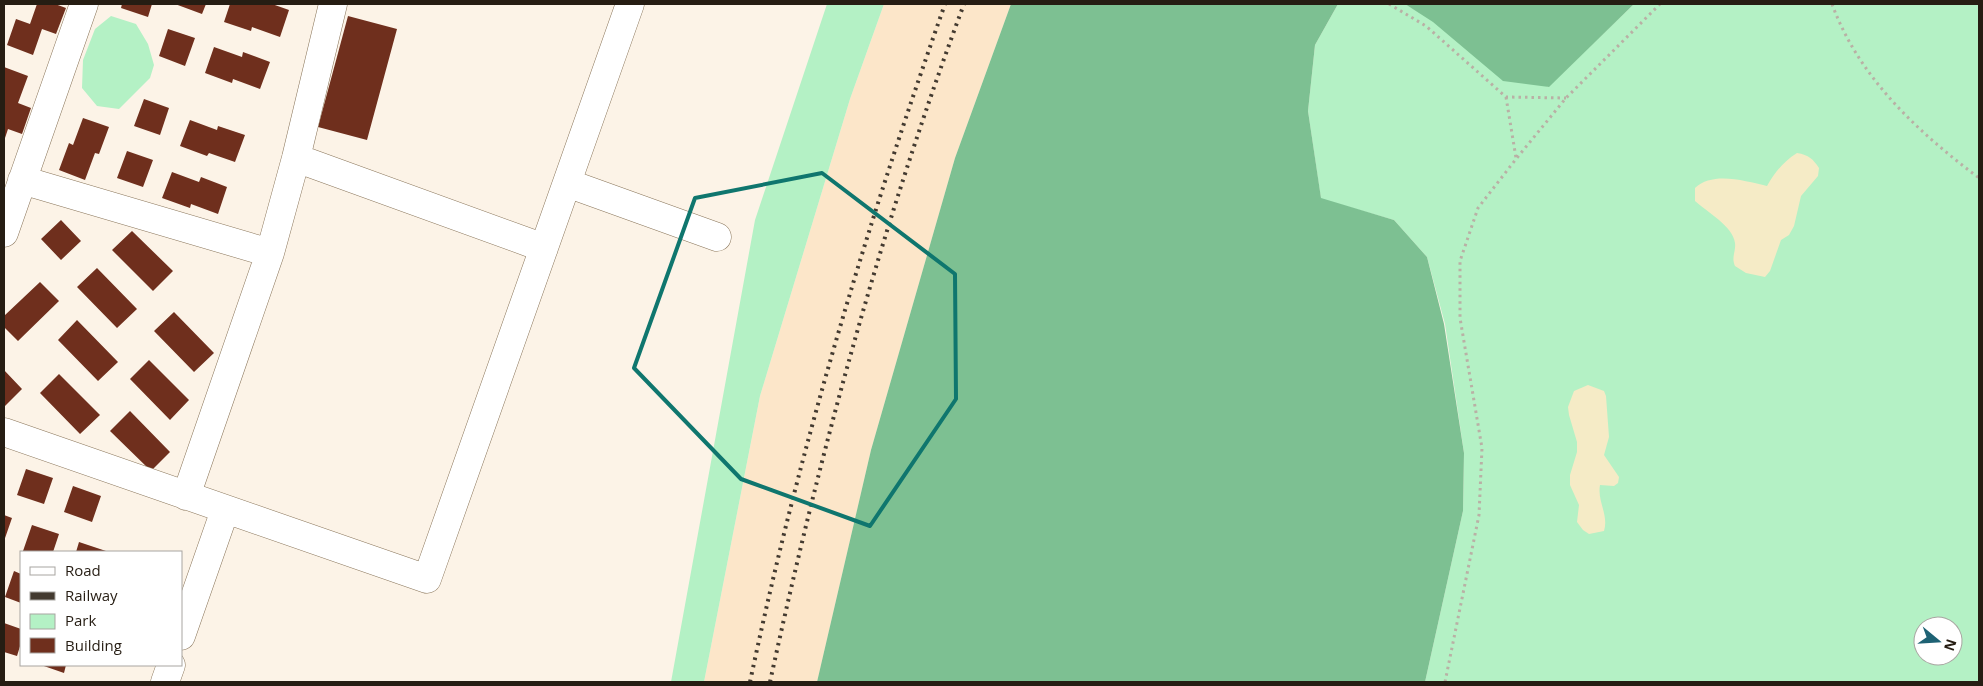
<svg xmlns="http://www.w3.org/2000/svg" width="1983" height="686" font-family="'Open Sans',sans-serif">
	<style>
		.built { fill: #fce6c9 }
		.green { fill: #b4f1c5; fill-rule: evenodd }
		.forest { fill: #7dc092 }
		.sand { fill: #f5ebc6 }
		.building { fill: #6f2f1d }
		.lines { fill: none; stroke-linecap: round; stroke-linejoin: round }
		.minor-casing { stroke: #8a765b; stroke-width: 29 }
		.path { stroke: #b9b0a5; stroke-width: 3; stroke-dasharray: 2.5 4; stroke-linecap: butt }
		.minor { stroke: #fff; stroke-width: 28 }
		.rail { stroke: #433a30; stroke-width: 4; stroke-dasharray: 2.5 5; stroke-linecap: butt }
		.marked { fill: none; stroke: #0f766e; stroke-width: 4; stroke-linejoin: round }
	</style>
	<rect width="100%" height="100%" fill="#fcf3e7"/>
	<path class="built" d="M884,4h127l-56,154 -84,292 -54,232h-113l56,-286 90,-297z"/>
	<path class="green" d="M827,4h57l-34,95 -90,297 -56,286h-33l84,-462z
		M1338,4h67l143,83 86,-83h345v678h-554l38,-171 1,-58 -19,-129 -18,-67 -33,-37 -73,-21 -13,-88 7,-66zM1923,626h30v30h-30z
		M111,16l25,8 12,20 6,21 -4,13 -31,31 -22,-3 -15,-18 1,-28 12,-31z"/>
	<path class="forest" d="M1011,4h327l-23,41 -7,66 13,87 73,22 33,37 17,67 20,129 -1,58 -38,171h-608l54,-232 84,-292z
		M1405,4h229l-85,83 -46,-6 -70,-59z"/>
	<path class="sand" d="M1797,153c12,2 16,6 22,15l-1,8 -17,20 -7,30 -5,9 -8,5 -11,31 -5,6 -19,-4 -11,-7c-4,-9 1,-14 0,-23 -2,-17 -28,-31 -40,-42v-13c18,-17 50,-7 72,-2 8,-14 16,-24 30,-33z
		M1588,385l16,6 2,5 3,41 -5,18 15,22 -1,6 -4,3 -14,-1c-3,16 9,30 4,46l-15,3 -6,-4 -6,-8 2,-17 -9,-20v-10l7,-23v-10l-8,-27 -1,-8 6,-16z"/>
	<path class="building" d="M37,4h18l11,4 -10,26 -14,-5 -9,26 -26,-10 9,-26 14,5z
		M122,4h30l-4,13 -27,-9z
		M175,4h31l-4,10z
		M230,4h42l17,6 -9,27 -28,-10 -1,4 -27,-9z
		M348,16l49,13 -30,111 -49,-13z
		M168,29l27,9 -10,28 -26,-10z
		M214,47l28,10 1,-5 27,10 -10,27 -27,-10 -1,4 -27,-10z
		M4,67l24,9 -10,27 13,5 -9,26 -14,-5 -4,12z
		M144,99l25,9 -9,27 -26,-9z
		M83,118l26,9 -10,27 -4,-1 -10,27 -26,-10 10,-27 4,2z
		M190,120l27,10 1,-4 27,9 -10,27 -26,-9 -2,3 -27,-10z
		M127,151l26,9 -10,27 -26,-9z
		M172,172l27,10 2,-5 26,10 -9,27 -27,-10 -1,4 -28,-10z
		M61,220l20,21 -20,19 -20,-21z
		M132,231l41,40 -20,20 -41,-41z
		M97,268l40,41 -20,19 -40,-41z
		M40,282l19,19 -41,40 -14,-14v-11z
		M174,312l40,41 -20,19 -40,-41z
		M77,320l41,42 -20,19 -40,-41z
		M149,360l40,40 -19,20 -40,-41z
		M4,370l18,19 -18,18z
		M59,374l41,41 -20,19 -40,-41z
		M130,411l40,41 -19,19 -41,-40z
		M26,469l27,9 -9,26 -27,-9z
		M73,486l28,10 -9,26 -28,-10z
		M4,515l8,3 -8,23z
		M32,525l27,9 -6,18 -30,-1z
		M79,542l27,9v1h-30z
		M14,571l7,3v29l-16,-6z
		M4,623l17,6v14l-4,13 -13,-4z
		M41,665h25l-2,8z"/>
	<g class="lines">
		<g class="minor-casing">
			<path id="minor" d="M296,158l248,90
				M22,180l248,73
				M567,183l150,54
				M4,233l80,-229
				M4,432l423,147 203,-575
				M186,496l84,-243 26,-95 37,-154
				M181,636l44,-126
				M165,682l6,-17"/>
		</g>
		<path class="path" d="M1389,4l37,22 80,71 60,1
			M1832,4c27,74 86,128 147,174
			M1506,97l10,61
			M1445,682l34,-167 3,-67 -22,-130v-57l18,-53 38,-49 50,-61 94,-94"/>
		<use href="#minor" class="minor"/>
		<path class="rail" d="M750,682c49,-232 116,-454 195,-678
			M770,682c50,-230 112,-458 194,-678"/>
	</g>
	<path class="marked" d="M822,173l133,101 1,125 -86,127 -129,-47 -107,-111 61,-170z"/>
	<rect width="1983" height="686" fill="none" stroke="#261d13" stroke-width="10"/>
	<rect x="20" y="551" width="162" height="115" fill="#ffffff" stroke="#a8a5a1"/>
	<rect x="30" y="567" width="25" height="8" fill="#ffffff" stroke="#a8a5a1"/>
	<text x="65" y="576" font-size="15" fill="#261d13">Road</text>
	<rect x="30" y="592" width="25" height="8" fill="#433a30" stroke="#a8a5a1"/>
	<text x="65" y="601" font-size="15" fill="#261d13">Railway</text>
	<rect x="30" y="614" width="25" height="15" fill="#b4f1c5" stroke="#a8a5a1"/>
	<text x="65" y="626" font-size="15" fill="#261d13">Park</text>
	<rect x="30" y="638" width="25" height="15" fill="#6f2f1d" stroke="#a8a5a1"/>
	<text x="65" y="651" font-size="15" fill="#261d13">Building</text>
	<g transform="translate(1938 641) rotate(108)"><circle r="24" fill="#ffffff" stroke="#a8a5a1"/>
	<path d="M0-4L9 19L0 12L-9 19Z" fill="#1e6274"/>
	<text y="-8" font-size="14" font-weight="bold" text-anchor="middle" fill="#261d13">N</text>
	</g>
</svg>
